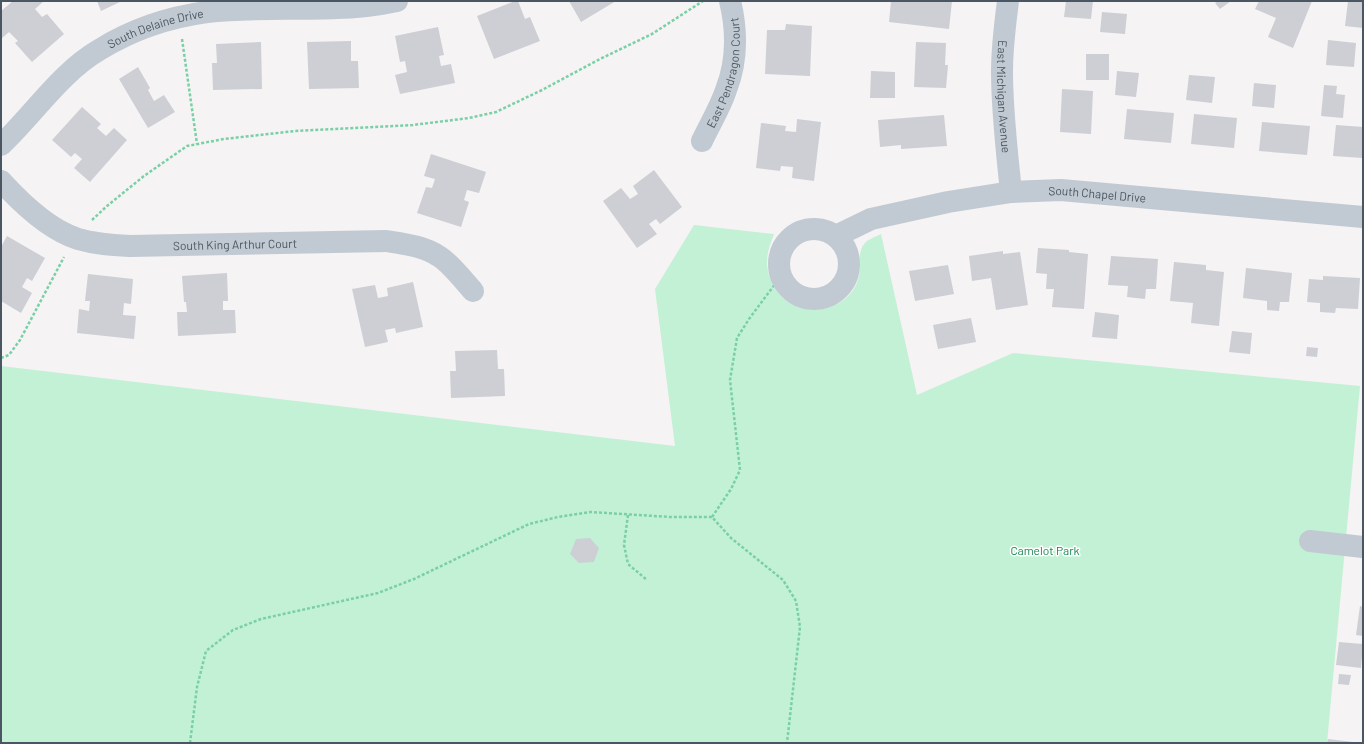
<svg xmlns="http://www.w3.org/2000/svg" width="1364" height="744" font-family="Barlow,sans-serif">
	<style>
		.green { fill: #c3f1d5 }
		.building { fill: #cdcfd5 }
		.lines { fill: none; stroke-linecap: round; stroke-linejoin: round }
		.path { stroke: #7ad0a6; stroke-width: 2.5; stroke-dasharray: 3 2; stroke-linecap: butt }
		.minor { stroke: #c1cad2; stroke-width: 22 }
		.labels { text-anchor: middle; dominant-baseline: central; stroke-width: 3; stroke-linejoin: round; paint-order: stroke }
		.street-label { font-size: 12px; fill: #4a5661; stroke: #fff }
		.park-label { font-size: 12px; fill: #17864f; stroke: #fff }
	</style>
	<rect width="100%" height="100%" fill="#f5f3f3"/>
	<path class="green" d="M694,225l80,9c-6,15 -10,28 -4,44 5,15 16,26 32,30 23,7 52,-7 57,-32 2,-10 -2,-25 6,-33 3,-4 11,-6 16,-9l36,161 96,-42 347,33 -33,357h-1326v-377l674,80 -20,-157z"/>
	<path class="building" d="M13,1h31l-9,8 7,8 5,-3 17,20 -32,28 -17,-19 3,-2 -9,-9 -8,7v-28z
		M97,1h25l-21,10z
		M515,1h3l7,18 5,-2 10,24 -46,18 -17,-43z
		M569,1h47l-35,21z
		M891,1h61l-3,28 -60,-7z
		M1066,1h27l-2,18 -27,-2z
		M1218,1h13l-11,8 -5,-6z
		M1259,1h53l-19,47 -25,-11 8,-19 -21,-9z
		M1348,1h15v27l-18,-2z
		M1102,12l25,2 -2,20 -25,-2z
		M786,24l26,2 -2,50 -45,-2 2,-44h18z
		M438,27l6,28 -5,1 2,10 10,-2 4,19 -55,11 -5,-19 12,-3 -2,-11 -5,1 -5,-26z
		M1328,40l28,3 -2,24 -28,-2z
		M351,41v20h7l1,27 -50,1 -2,-47z
		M261,42l1,47 -49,1 -1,-27h5l-1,-19z
		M916,42l30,1 -1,22h3l-2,23 -32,-1z
		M1086,54h23v26h-23z
		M138,67l12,21 -2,2 6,11 10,-6 11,17 -27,16 -29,-49z
		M871,71l24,1v26h-25z
		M1117,71l22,2 -3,24 -21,-2z
		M1189,75l26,2 -3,26 -26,-3z
		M1254,83l22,2 -2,23 -22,-2z
		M1324,85l13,1 -1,8 9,1 -2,23 -22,-2z
		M1062,89l31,2 -2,43 -31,-2z
		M82,107l19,17 -4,4 9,8 8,-8 13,12 -37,42 -16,-14 8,-9 -7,-6 -4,4 -19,-17z
		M1127,109l47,4 -3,30 -47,-4z
		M1194,114l43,4 -3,30 -43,-4z
		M944,115l3,31 -46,3v-4l-21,2 -2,-27z
		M797,119l24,3 -7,59 -22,-3 1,-11 -12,-1 -1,5 -24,-3 5,-45 25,3 -1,5 11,1z
		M1262,122l48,4 -3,29 -48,-4z
		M1336,125l27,2v31l-30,-2z
		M431,154l55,18 -7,21 -12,-3 -3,10 5,2 -8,25 -44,-14 9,-26 6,1 3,-9 -11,-3z
		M654,170l28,37 -22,17 -4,-5 -7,5 8,10 -20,14 -34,-47 18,-13 9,11 8,-5 -5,-8z
		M7,236l38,22 -13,23 -5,-3 -5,9 10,6 -11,20 -20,-12v-54z
		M1038,248l31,2v2l19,2 -4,55 -32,-2 2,-18h-8l1,-15 -11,-1z
		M1003,251v3l17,-2 8,53 -32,5 -5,-32 -19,3 -3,-25z
		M1111,256l47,3 -2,30h-10l-1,10 -18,-2 1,-11 -20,-1z
		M1174,262l32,3v5l18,2 -5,54 -28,-3 2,-20 -23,-2z
		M948,265l6,29 -39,7 -6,-30z
		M1246,268l46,5 -3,29h-9l-1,9 -12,-1v-9l-24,-3z
		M227,273l1,28h-5v9h12l1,23 -58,3 -1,-24h10l-1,-10h-2l-2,-26z
		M88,274l45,5 -2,25 -7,-1 -1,12 13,1 -2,23 -57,-6 2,-24 10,2 1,-10h-5z
		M1323,276l37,2 -2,31 -22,-1 -1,5 -15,-1v-9l-13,-1 2,-23 14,1z
		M413,282l10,45 -27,6 -1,-5 -10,2 3,12 -23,5 -13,-58 23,-4 3,13 10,-2 -1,-8z
		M1095,312l24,3 -2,24 -25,-2z
		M971,318l5,24 -38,7 -5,-24z
		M1232,331l20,2 -2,21 -21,-2z
		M1307,347l11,1 -1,9 -11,-1z
		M497,350l1,19h6l1,27 -54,2 -1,-27h6l-1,-20z
		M590,538l9,10 -5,14 -15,1 -9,-9 6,-15z
		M1360,606l3,1v29l-7,-1z
		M1339,642l24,2 -2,24 -25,-3z
		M1339,674l12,1 -2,10 -11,-1z
		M1328,739l25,3v1h-26z"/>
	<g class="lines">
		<path class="path" d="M182,39l15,105
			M92,220l15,-14 37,-30 43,-30 37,-7 71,-8 118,-6 56,-7 27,-6 46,-22 58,-31 52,-25 51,-33
			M1,358l8,-3 11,-15 44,-83
			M628,515l-4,30 4,19 19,16
			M712,517l19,-28 9,-19 -10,-90 7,-42 12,-19 32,-43
			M190,743l7,-56 9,-36 27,-21 28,-11 117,-26 36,-14 115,-55 29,-7 33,-5 79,5h42l19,21 52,42 13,21 4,26 -13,116"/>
		<g class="minor">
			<path id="s1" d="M1008,1c-3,23 -6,47 -6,71 0,40 5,80 9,120"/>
			<path id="s2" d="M702,141c8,-17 18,-33 24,-51 11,-28 11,-60 4,-89"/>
			<path id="s3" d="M1,145c32,-30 60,-73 98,-95 32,-20 71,-33 108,-38 43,-5 87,-2 130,-4 20,0 41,-3 60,-7"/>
			<path id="s4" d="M1,181c20,22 48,49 77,58 17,5 34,6 52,7l256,-5c19,3 38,5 54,16 11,7 24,24 33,34"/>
			<circle cx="814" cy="264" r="35"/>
			<path id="s5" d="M836,236l35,-17 77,-17 63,-10 50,-2 302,27"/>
			<path d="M1310,541l53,6"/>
		</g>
	</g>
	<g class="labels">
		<g class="street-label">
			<text stroke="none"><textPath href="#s3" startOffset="198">South Delaine Drive</textPath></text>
			<text stroke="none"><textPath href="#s2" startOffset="73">East Pendragon Court</textPath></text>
			<text stroke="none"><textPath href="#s1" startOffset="96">East Michigan Avenue</textPath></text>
			<text stroke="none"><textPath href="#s5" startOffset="268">South Chapel Drive</textPath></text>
			<text stroke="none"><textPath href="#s4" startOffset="255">South King Arthur Court</textPath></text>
		</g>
		<g class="park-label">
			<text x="1045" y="550">Camelot Park</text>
		</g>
	</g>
	<rect width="1364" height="744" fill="none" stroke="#4a5661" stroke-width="4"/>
</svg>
